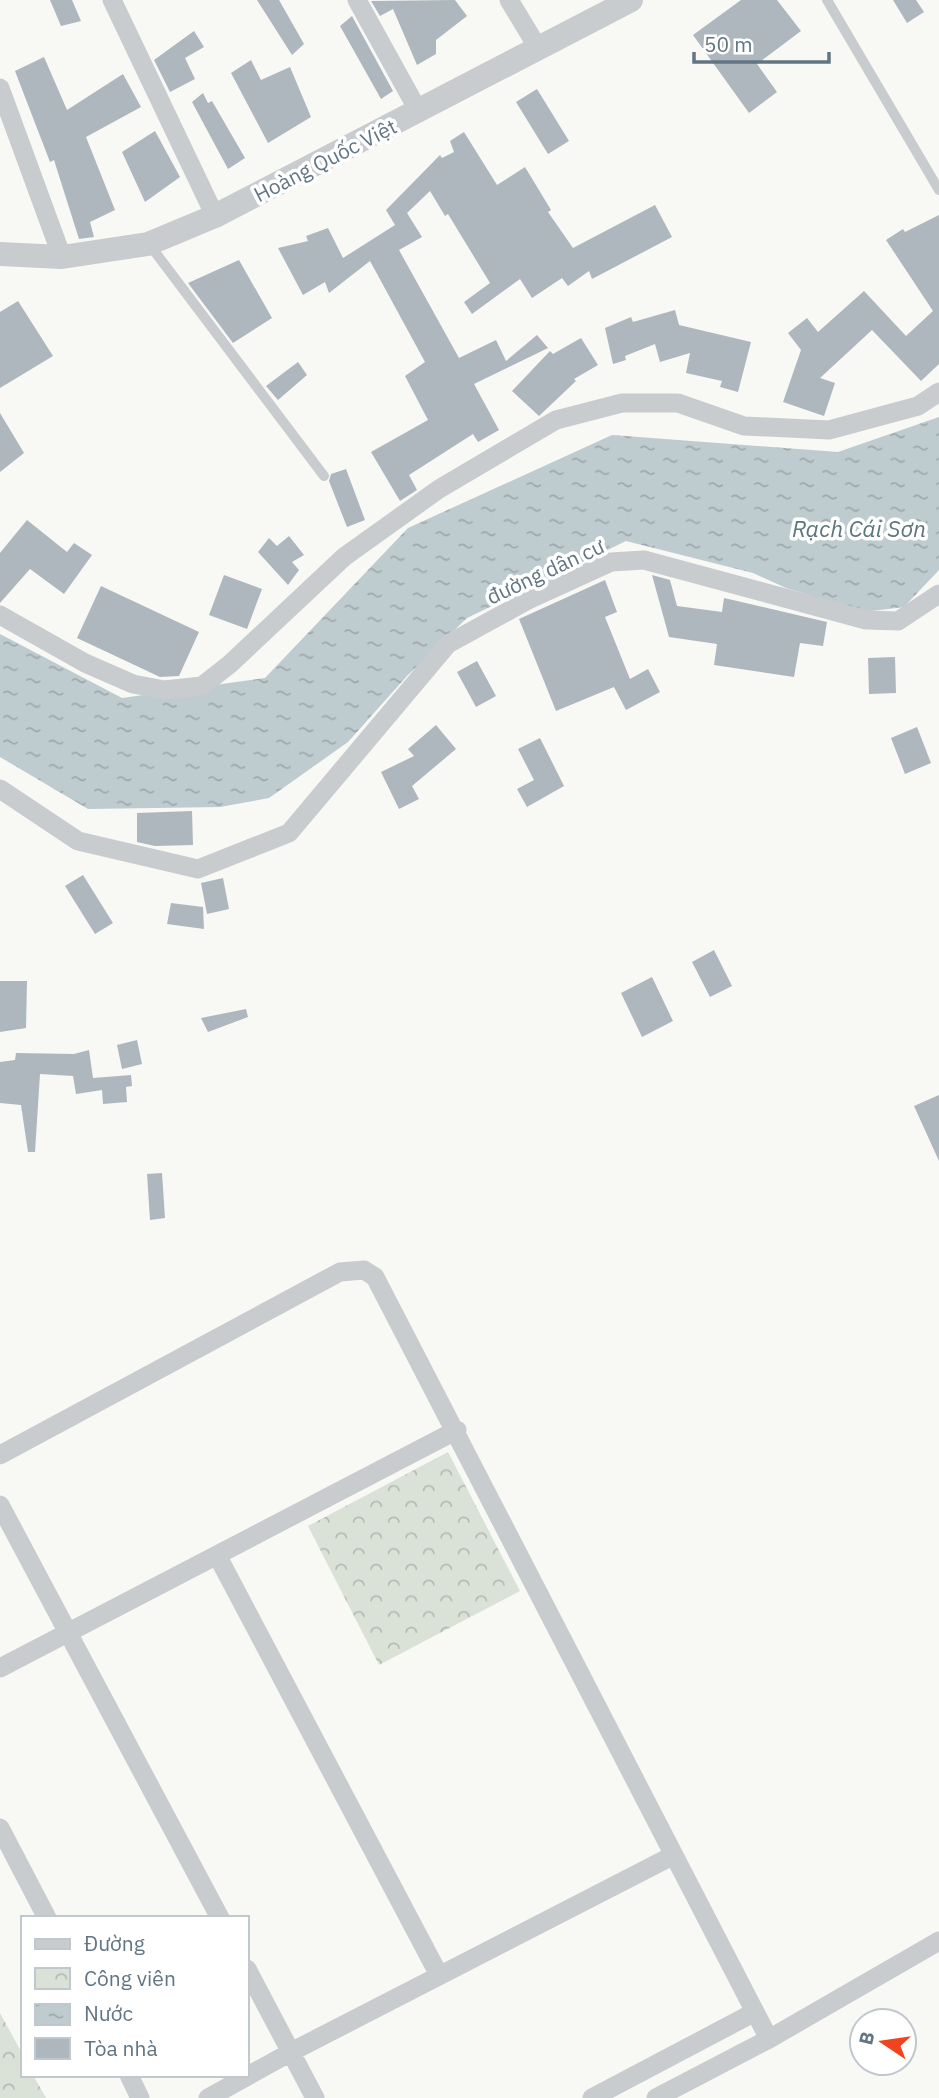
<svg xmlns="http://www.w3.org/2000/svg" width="939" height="2098" font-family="'IBM Plex Sans',sans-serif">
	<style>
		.park { fill: url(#park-crowns) }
		.water { fill: url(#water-ripples) }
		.building { fill: #aeb7bd }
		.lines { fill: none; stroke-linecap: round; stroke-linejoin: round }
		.service { stroke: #c8cccf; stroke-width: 10 }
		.minor { stroke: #c8cccf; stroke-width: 19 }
		.tertiary { stroke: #c8cccf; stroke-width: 24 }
		.labels { text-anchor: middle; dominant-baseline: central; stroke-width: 7; stroke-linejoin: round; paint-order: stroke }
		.street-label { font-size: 21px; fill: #617583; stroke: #fff }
		.water-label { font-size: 23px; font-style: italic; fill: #5c767d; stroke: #fff }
	</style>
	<defs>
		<pattern id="park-crowns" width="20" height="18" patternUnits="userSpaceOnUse" patternTransform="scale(1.75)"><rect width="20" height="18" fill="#dae1d6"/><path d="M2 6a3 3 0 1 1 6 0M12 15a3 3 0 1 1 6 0" fill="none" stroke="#b4bbb3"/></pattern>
		<pattern id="water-ripples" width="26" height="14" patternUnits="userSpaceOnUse" patternTransform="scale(1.75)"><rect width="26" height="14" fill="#becbcf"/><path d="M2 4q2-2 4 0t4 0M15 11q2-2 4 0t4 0" fill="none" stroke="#9ea9ad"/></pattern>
	</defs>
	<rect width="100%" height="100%" fill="#f8f8f5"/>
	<path class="park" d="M448,1452l72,139 -141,74 -71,-139z
		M0,2013l23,42v20h10l13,23h-46z"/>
	<path class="water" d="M939,417v153l-35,37 -40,5 -78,-24 -33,-15 -127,-32 -159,77 -60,58 -59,66 -79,56 -49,9 -132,2 -88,-52v-123l122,64 143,-20 143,-150 204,-93 226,17z"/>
	<path class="building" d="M50,0h22l9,21 -20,5z
		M257,0h22l25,44 -12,11z
		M455,0l12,16 -31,24v14l-19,11 -24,-56 -13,7 -9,-15z
		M741,0h36l24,31 -44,33 20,28 -28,21 -56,-78z
		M893,0h23l8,12 -17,11z
		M352,16l41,75 -12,8 -41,-73z
		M194,31l10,16 -19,11 10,21 -25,13 -16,-32z
		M44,57l23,53 56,-36 18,33 -55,30 29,73 -25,12 4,15 -15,2 -25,-79 -4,2 -35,-91z
		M251,60l10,20 29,-13 21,50 -43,26 -37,-70z
		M537,89l32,52 -21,13 -32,-52z
		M203,93l5,10 4,-2 33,57 -17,11 -36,-67z
		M155,131l25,46 -35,25 -23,-50z
		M464,132l33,53 28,-18 26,43 -3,2 25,36 82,-43 17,32 -80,42 -3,-8 -21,15 -6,-8 -30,20 -12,-19 -48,35 -8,-12 26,-19 -42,-69 -3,2 -15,-25 -23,22 15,24 -23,13 60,108 37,-18 10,21 31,-26 11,13 -74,36 25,46 -21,12 -5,-8 -64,41 8,15 -17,11 -29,-49 57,-32 -23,-44 20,-14 -55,-101 -41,32 -4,-11 -22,13 -25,-47 30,-7 -2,-5 22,-8 15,30 52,-33 -9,-15 54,-55 2,3 12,-6 -4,-11z
		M939,215v149l-18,17 -49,-51 -52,48 15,5 -11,33 -41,-14 18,-52 -13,-17 19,-15 11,14 46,-41 42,45 27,-25 -47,-71 17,-11 2,3z
		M239,260l33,58 -39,25 -45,-60z
		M18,301l35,55 -53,32v-76z
		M675,310l4,15 72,17 -13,50 -18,-5 2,-6 -36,-8 4,-20 -30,9 -5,-18 -30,12 1,4 -13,4 -8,-36 26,-11 2,5z
		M581,338l17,27 -24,14 2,2 -37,35 -27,-25 38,-40 3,3z
		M298,362l9,13 -29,25 -12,-14z
		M0,413l24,40 -24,19z
		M346,469l19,51 -18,7 -18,-46 2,-7z
		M27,520l40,32 7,-9 18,12 -28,39 -34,-25 -30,34v-50z
		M289,536l15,19 -12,7 7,8 -11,15 -30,-33 11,-14 8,8z
		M224,575l38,14 -15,40 -38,-14z
		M652,575l18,5 7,26 45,6 2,-14 103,24 -4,24 -23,-3 -6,34 -80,-12 3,-21 -48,-7z
		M605,580l12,32 -12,5 25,62 18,-10 12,23 -34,18 -12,-23 -58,24 -37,-92z
		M101,586l98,46 -20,44 -19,1 -83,-39z
		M895,657l1,36 -27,1 -1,-36z
		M477,661l19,35 -20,11 -19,-35z
		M436,725l20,24 -44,37 7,13 -20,10 -18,-37 33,-16 -6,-7z
		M917,727l14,36 -26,11 -14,-36z
		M540,738l24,48 -37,21 -10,-18 17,-9 -16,-31z
		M192,811l1,34 -38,1 -18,-4v-29z
		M83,875l30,48 -18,11 -30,-48z
		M223,878l6,31 -22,5 -6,-31z
		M171,903l32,4 1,22 -37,-5z
		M714,950l18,36 -22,11 -18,-35z
		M652,977l21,44 -31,16 -21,-44z
		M0,981h27l-1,47 -26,4z
		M246,1009l2,8 -40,15 -7,-14z
		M137,1040l5,24 -20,5 -5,-24z
		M89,1050l4,28 38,-3 1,11 -6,1 1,15 -24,2 -1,-14 -26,4 -3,-18 -33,-2 -5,78h-7l-7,-47 -21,-2v-41l15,-2 1,-7 58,1z
		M939,1095v66l-25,-55z
		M162,1173l3,45 -15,2 -3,-46z"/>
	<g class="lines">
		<path class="service" d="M827,0l112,190
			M149,244l175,232"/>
		<path class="minor" d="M112,0l103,216
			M357,0l62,112
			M509,0l29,48
			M0,88l62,169
			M0,615l85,48 48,21 31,6 38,-4 28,-22 114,-107 95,-68 117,-69 66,-17h56l66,23 85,4 89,-24 21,-14
			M0,789l78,52 120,28 91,-36 159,-189 82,-45 81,-37 33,-2 222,60 32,1 41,-27
			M0,1455l340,-183 24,-2 11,7 394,762
			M0,1505l220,413
			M217,1555l222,420
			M0,1668l457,-238
			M0,1828l47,90
			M247,1969l68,129
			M129,2075l11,23
			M208,2098l83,-46 383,-197
			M592,2098l163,-86
			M656,2098l113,-59 170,-98"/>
		<path class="tertiary" d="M0,254l62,3 86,-13 67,-28 416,-216"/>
	</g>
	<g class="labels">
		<g class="street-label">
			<text transform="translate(325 160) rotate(-27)">Hoàng Quốc Việt</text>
			<text transform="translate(545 571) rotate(-25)">đường dân cư</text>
		</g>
		<g class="water-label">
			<text x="859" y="528">Rạch Cái Sơn</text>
		</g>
	</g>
	<rect x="21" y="1916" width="228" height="161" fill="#ffffff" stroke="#c0c8cd" stroke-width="2"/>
	<rect x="35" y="1939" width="35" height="10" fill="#c8cccf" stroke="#c0c8cd" stroke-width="2"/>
	<text x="84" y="1951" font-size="21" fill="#617583">Đường</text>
	<rect x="35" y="1968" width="35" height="21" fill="url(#park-crowns)" stroke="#c0c8cd" stroke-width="2"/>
	<text x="84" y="1986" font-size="21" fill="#617583">Công viên</text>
	<rect x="35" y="2004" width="35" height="21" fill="url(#water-ripples)" stroke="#c0c8cd" stroke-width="2"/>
	<text x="84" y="2021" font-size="21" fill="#617583">Nước</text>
	<rect x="35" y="2038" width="35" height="21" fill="#aeb7bd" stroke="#c0c8cd" stroke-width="2"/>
	<text x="84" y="2056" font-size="21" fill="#617583">Tòa nhà</text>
	<g transform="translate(883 2042) rotate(283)"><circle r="33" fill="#ffffff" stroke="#c0c8cd" stroke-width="2"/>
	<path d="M0-5L12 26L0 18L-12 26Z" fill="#f1431d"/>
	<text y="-10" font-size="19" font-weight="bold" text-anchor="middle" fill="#617583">B</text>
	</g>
	<path d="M694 52v10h135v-10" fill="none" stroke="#617583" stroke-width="3.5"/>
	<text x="704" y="52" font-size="21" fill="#617583" stroke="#ffffff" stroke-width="5" paint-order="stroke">50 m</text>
</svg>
